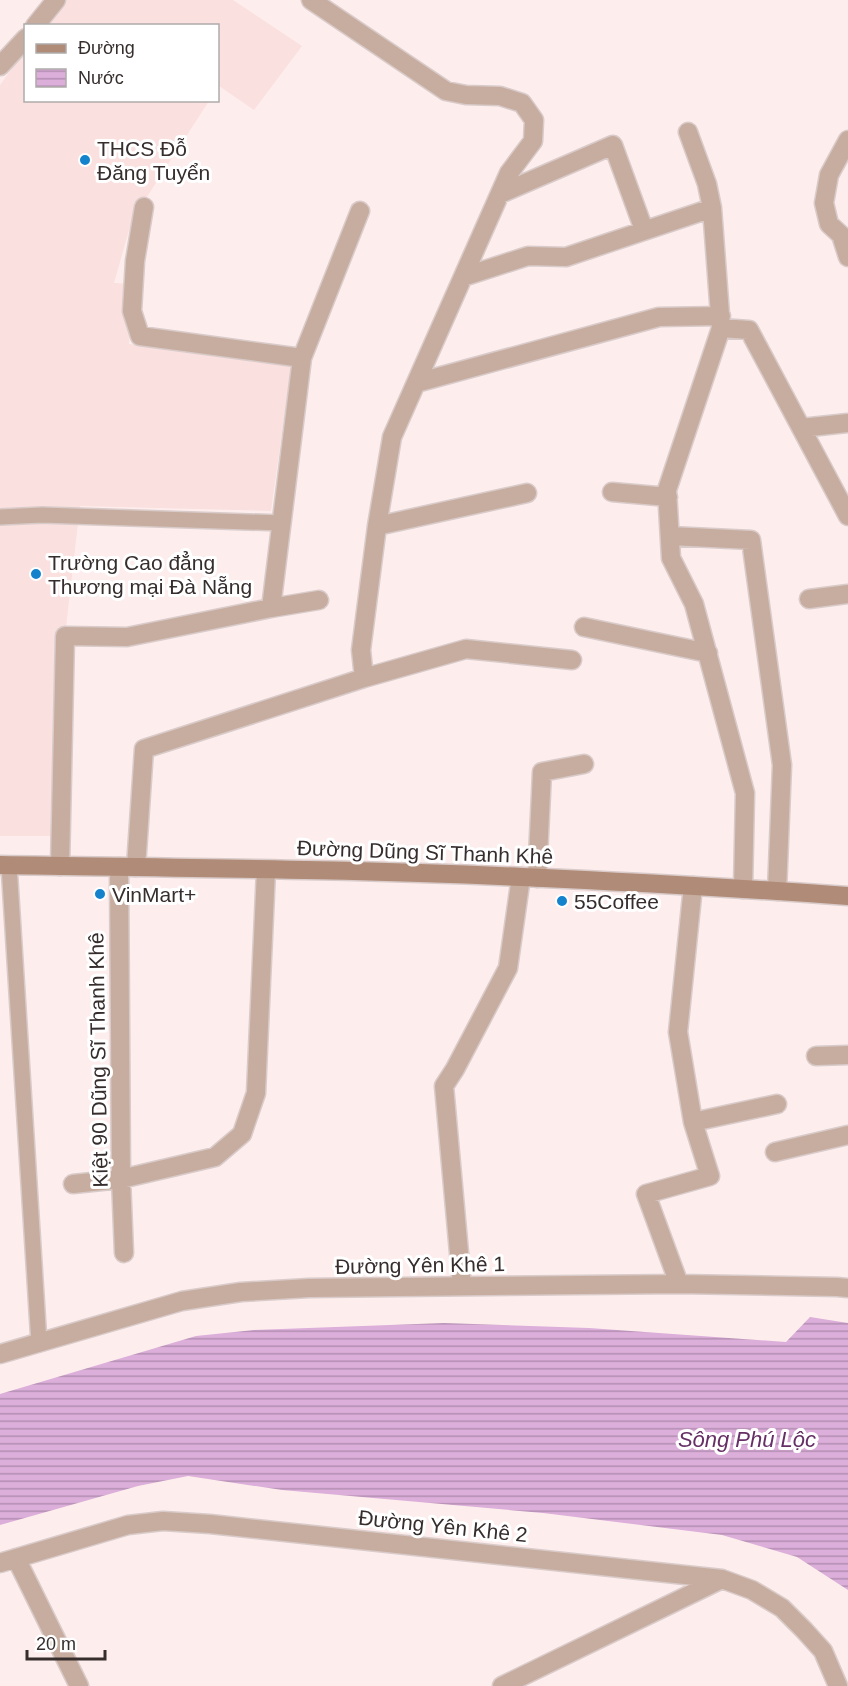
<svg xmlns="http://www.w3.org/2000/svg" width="848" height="1686" font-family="Arial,sans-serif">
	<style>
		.built { fill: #fae0de }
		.water { fill: url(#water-rules) }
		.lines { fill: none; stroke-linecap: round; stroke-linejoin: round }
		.lane-casing { stroke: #d9cbca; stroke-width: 18 }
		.street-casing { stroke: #d9cbca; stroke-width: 21 }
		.secondary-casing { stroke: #d9cbca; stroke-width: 21 }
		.lane { stroke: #c7ad9f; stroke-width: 15 }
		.street { stroke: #c7ad9f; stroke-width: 18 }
		.secondary { stroke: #b08b77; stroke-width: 18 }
		.poi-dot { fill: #1582cc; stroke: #fff; stroke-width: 2 }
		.labels { text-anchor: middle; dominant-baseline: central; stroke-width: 6; stroke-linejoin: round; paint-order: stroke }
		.poi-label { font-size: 21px; fill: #362d2d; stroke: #fff; text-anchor: start }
		.street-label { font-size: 21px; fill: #362d2d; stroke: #fff }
		.water-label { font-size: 22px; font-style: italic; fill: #662f65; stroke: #fff }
	</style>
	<defs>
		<pattern id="water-rules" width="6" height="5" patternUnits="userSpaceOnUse" patternTransform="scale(1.5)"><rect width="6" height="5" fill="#dcaeda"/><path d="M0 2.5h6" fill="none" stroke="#b38eb1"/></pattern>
	</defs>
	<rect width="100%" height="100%" fill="#fdeeed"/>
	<path class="built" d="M60,0h173l69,46 -48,64 -35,-24 -1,2v-62h-176z
		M25,50l1,50 183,1 -77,119 -18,63 20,1 -5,60 163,18 -21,149 -191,-5 -15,130 -4,200h-61v-751z"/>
	<path class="water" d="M810,1317l38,6v267l-51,-33 -75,-22 -179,-22 -261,-23 -94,-14 -50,10 -138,39v-131l196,-58 58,-6 190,-7 145,5 197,14z"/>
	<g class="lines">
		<g class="lane-casing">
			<path id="lane" d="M0,517l42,-2 240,8
				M9,865l30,478"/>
		</g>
		<g class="street-casing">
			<path id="street" d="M311,0l135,91 20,4 34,1 22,7 12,17 -1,21 -24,32 -117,264 -15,89 -16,124 3,28
				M35,26l21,-26
				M0,66l26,-28
				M688,132l19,52 5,24 9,120 -54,162 4,68 23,46 51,189 -2,96
				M848,140l-19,35 -5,28 5,21 12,11 7,22
				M500,194l113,-49 31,85
				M144,207l-9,54 -3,50 8,25 162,22
				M463,277l65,-21 38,1 146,-49
				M721,328l28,2 99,186
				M416,383l243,-66 62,-1
				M801,428l47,-5
				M612,492l56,5
				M377,526l150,-33
				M670,536l81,4 31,225 -5,126
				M809,599l39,-5
				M271,608l31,-250 58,-147
				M584,627l124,26
				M60,866l5,-230 62,1 144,-29 48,-8
				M119,867l2,312 3,74
				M136,867l8,-118 220,-71 102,-29 106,11
				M537,878l5,-106 42,-8
				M816,1056l32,-1
				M693,1122l84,-18
				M775,1152l73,-17
				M73,1184l48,-5 94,-22 27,-23 14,-41 10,-223
				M679,1284l-33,-90 64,-18 -17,-54 -15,-90 15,-146
				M462,1286l-18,-200 11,-17 53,-101 13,-91
				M0,1354l182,-53 59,-9 68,-4 370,-4 158,3 11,1
				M16,1558l63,128
				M0,1563l128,-38 35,-4 47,3 512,55 30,11 30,18 22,22 19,21 15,35
				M502,1686l220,-107"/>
		</g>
		<g class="secondary-casing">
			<path id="secondary" d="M0,865c174,3 348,4 522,12 109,5 217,11 326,19"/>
		</g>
		<use href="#lane" class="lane"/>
		<use href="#street" class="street"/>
		<use href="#secondary" class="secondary"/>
	</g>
	<g class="poi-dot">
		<circle cx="85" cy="160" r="6"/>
		<circle cx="36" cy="574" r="6"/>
		<circle cx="100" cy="894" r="6"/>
		<circle cx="562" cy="901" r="6"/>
	</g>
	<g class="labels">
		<g class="poi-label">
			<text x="97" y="148">THCS Đỗ<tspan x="97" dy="24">Đăng Tuyển</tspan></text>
			<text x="48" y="562">Trường Cao đẳng<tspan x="48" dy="24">Thương mại Đà Nẵng</tspan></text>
			<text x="112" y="894">VinMart+</text>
			<text x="574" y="901">55Coffee</text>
		</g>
		<g class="street-label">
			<text transform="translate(425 852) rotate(2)">Đường Dũng Sĩ Thanh Khê</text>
			<text transform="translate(98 1060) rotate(-91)">Kiệt 90 Dũng Sĩ Thanh Khê</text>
			<text transform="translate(420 1265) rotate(-1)">Đường Yên Khê 1</text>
			<text transform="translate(443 1526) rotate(6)">Đường Yên Khê 2</text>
		</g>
		<g class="water-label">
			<text x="747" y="1439">Sông Phú Lộc</text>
		</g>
	</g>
	<rect x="24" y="24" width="195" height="78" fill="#ffffff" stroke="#afabab" stroke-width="1.5"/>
	<rect x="36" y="44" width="30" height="9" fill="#b08b77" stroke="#afabab" stroke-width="1.5"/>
	<text x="78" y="54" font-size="18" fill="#362d2d">Đường</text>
	<rect x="36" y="69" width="30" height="18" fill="url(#water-rules)" stroke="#afabab" stroke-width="1.5"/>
	<text x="78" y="84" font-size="18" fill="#362d2d">Nước</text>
	<path d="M27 1650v9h78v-9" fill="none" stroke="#362d2d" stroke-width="3"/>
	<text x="36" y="1650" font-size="18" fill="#362d2d" stroke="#ffffff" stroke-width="4.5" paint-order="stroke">20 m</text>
</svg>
